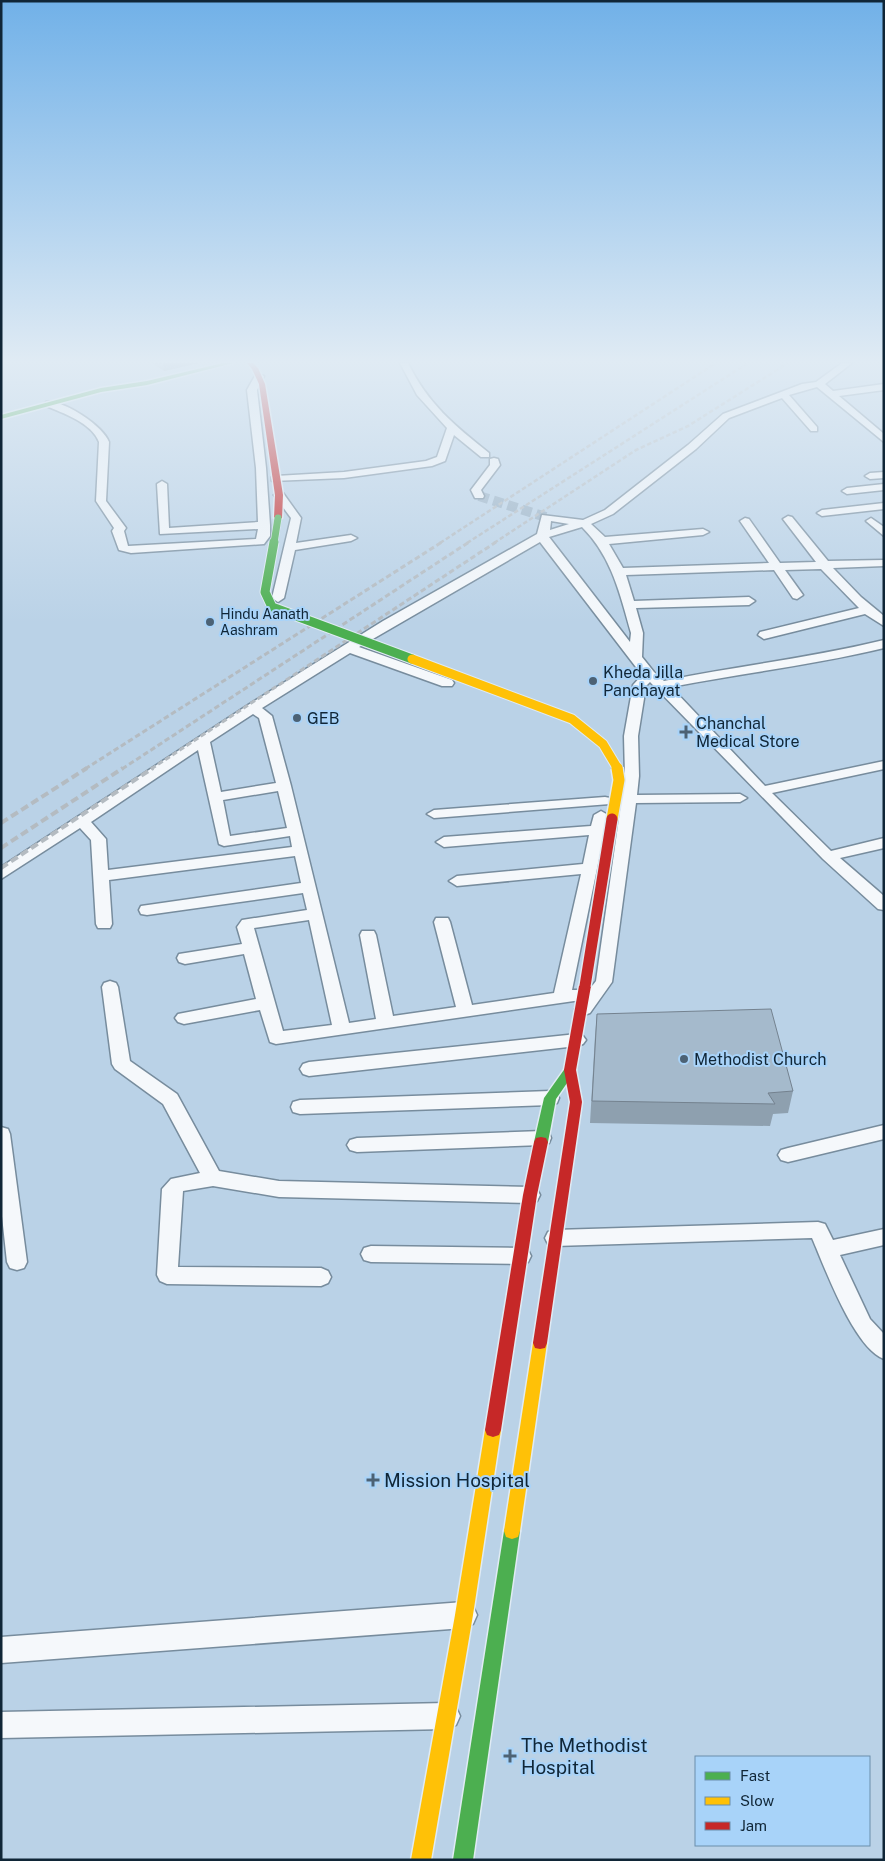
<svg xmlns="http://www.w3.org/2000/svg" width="885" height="1861" font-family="'Public Sans',sans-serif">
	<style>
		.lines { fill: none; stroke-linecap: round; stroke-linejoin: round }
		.street-tunnel { stroke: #98b0c4; stroke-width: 10; stroke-dasharray: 10 5; stroke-linecap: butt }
		.street-casing { stroke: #778c9d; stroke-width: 3 }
		.fast-casing { stroke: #e0ebf4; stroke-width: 3 }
		.slow-casing { stroke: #e0ebf4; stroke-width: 3 }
		.jam-casing { stroke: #e0ebf4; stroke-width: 3 }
		.street { fill: #f5f8fb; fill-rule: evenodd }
		.fast { fill: #4caf50; fill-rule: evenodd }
		.slow { fill: #ffc107; fill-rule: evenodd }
		.jam { fill: #c62828; fill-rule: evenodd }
		.rail-far2 { stroke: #b4bbc1; stroke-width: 2.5; stroke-dasharray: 4.5 2.5; stroke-linecap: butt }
		.rail-far1 { stroke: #b4bbc1; stroke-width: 3; stroke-dasharray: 5.5 3; stroke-linecap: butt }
		.rail { stroke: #b4bbc1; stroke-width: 4; stroke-dasharray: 8 4; stroke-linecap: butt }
		.fast-bridge-far1-casing { stroke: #e0ebf4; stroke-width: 8; stroke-linecap: butt }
		.fast-bridge-casing { stroke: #e0ebf4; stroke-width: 11; stroke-linecap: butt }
		.slow-bridge-far1-casing { stroke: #e0ebf4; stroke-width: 11; stroke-linecap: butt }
		.slow-bridge-casing { stroke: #e0ebf4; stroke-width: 14; stroke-linecap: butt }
		.jam-bridge-casing { stroke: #e0ebf4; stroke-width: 14; stroke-linecap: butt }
		.fast-bridge-far1 { stroke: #4caf50; stroke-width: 7 }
		.fast-bridge { stroke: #4caf50; stroke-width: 9 }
		.slow-bridge-far1 { stroke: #ffc107; stroke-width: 9 }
		.slow-bridge { stroke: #ffc107; stroke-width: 11 }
		.jam-bridge { stroke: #c62828; stroke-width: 11 }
		.wall { fill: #8ea0af }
		.shaded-wall { fill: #74828f }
		.building { fill: #a5bacc; stroke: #74828f }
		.poi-dot { fill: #4c6275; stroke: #a8d3f9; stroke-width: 2 }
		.labels { text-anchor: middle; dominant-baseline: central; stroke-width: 4; stroke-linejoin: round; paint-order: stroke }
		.far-poi-label { font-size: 14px; fill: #102637; stroke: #a8d3f9; text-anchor: start }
		.poi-label { font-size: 16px; fill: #102637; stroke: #a8d3f9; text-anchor: start }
		.near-poi-label { font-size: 19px; fill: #102637; stroke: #a8d3f9; text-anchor: start }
	</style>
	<rect width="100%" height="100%" fill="#bad2e7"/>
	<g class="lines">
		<path class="street-tunnel" d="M479,496l67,21"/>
		<g class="street-casing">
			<path id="street" d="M400,363h8c20,41 46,62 81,90v4h-8l-27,-22 -9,26 -13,5 -88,12 -72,3v-4l4,-1 68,-4 82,-11 11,-4 10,-29 -30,-33z
				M842,363h10l-27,21 8,7 51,-7v6l-45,6 45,38v8l-67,-55 -28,8 28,32v4h-6l-29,-33 -53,20 -33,31 -83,65 -22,10 14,13 98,-8 6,3 -6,3 -94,9 14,24 146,-5 -29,-42 5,-3 4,1 31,44 36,-1 -33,-43 5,-3 4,1 36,44 56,-1v6l-51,2 28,29 23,19v10l-19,-12 -101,25 -6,-4 2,-3 99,-24 -38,-39 -36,1 18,25 -6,4 -4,-1 -19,-28 -148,5 8,26 115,-4 6,4 -6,4 -113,3 7,25 -1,24 12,15 10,9c73,-15 147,-23 220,-41v8c-70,17 -142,25 -213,39l94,99 119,-25v8l-112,24 59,58 53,-13v10l-44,10 44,38v14l-6,-1 -55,-50 -173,-177 -4,4 -8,50 1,40 -2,19 103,-1 7,4 -7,4 -104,1 -24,179 -22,31 -6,2 -6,-2 -3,-4 6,-9 -305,44 -6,-2 -10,-32 -76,14 -6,-2 -3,-4 3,-4 78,-15 -12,-45 -59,10 -6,-2 -2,-4 2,-4 63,-10 -5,-17 5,-7 65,-10 -4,-17 -156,22 -6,-1 -2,-4 2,-4 160,-23 -6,-27 -186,24 3,44 -2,4h-12l-2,-4 -5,-84 -11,-12 -79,51v-12l247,-162 135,-84 154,-87 5,-19 41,5 22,-10 83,-65 35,-31 79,-30 14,-2zM551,521l18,3 -19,6zM582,527c30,30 38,67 49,106l-1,9 -81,-105zM540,542l102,133 -9,10 -9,51 1,40 -29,205 -7,9h-17l36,-175 -7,-4 -7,4 -3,11 -147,11 -8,5 8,5 145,-12 -6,29 -126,12 -8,5 8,5 124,-12 -27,119 -82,12 -22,-83 -2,-4h-12l-2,4 22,85 -63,9 -17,-81 -2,-4h-12l-2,4 16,84 -27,4 -58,-237 -19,-70 -10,-8 88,-55 92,33h10l2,-3 -2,-3 -93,-33zM253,714l6,4 17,65 -55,9 -11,-50zM198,750l21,94 5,2 66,-10 2,11 -184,23 -2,-31 -15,-17zM278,791l9,37 -57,8 -7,-36zM309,920l23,105 -49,6 -29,-103z
				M256,374l8,2 -7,14 9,78 4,57v11l-6,8 -133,9 -12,-3 -7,-19 2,-3 -18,-27 3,-59c-7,-19 -36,-29 -53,-36v-4c17,-3 57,24 63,40l-3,59 20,27 -2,3 4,15 128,-7 2,-10 -98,5 -3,-50 5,-3 5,3 2,44 89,-6 -2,-54 -9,-78z
				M494,458l4,1 2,6 -19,25 3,6 -1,2h-8l-4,-8 19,-25v-6z
				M884,472v6l-14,1 -5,-3 5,-3z
				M884,484v6l-37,4 -5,-3 5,-3z
				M279,492l4,1 18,25 -5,25 55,-8 6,3 -6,3 -56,9 -11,48 -6,4 -6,-4 19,-80 -17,-23z
				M884,503v6l-62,7 -5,-3 5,-3z
				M871,518l13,9v9l-18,-15z
				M605,797l5,1 2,3 -2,3 -176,14 -7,-4 7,-4z
				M110,981l6,2 2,4 12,74 47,33 42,77 60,10 251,6 7,2 3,6 -3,6 -7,2 -251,-6 -66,-11 -30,5 -5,76 143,1 7,3 3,6 -3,6 -7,3 -154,-2 -7,-3 -3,-6 5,-86 9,-10 29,-6 -37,-69 -48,-35 -3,-5 -10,-77 2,-4z
				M577,1034l6,2 3,4 -3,4 -6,2 -268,30 -6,-2 -3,-5 3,-5 6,-2z
				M550,1091l7,2 2,5 -2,5 -7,2 -250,9 -7,-2 -2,-5 2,-5 7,-2z
				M884,1125v14l-96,23 -7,-2 -3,-5 3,-5 7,-2z
				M1,1127l7,2 2,5 17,128 -3,6 -7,2 -7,-2 -3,-6 -6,-55z
				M542,1131l7,2 2,5 -2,5 -7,2 -185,7 -7,-2 -3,-5 3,-5 7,-2z
				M818,1222l7,2 8,16 51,-11v16l-44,10 30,64 14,15v25c-30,-11 -59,-91 -72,-121l-257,8 -7,-2 -3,-6 3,-6 7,-2z
				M371,1246l150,2 7,2 3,6 -3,6 -7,2 -150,-2 -7,-2 -3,-6 3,-6z
				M464,1602l9,4 4,9 -4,9 -9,4 -463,35v-26z
				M447,1703l9,4 4,9 -4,9 -9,4 -446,9v-26z"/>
		</g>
		<g class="fast-casing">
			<path id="fast" d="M223,363h10l-86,22 -46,7 -100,27v-4l100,-27 46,-7z
				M570,1065l4,2 2,3 -20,29 -8,43 -2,4 -5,1 -5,-1 -2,-4 10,-44 22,-31z
				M512,1523l6,2 2,6 -47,329h-20l51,-329 2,-6z"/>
		</g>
		<g class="slow-casing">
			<path id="slow" d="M540,1337l5,1 2,5 -27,188 -2,6 -6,2 -6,-2 -2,-6 29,-188 2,-5z
				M493,1423l6,2 2,5 -28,185 -42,245h-20l44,-245 30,-185 2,-5z"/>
		</g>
		<g class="jam-casing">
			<path id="jam" d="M247,363h6l5,5 7,16 18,111 -1,23 -4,2 -4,-2 1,-23 -16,-111 -7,-15z
				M585,982l6,4 -15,84 6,32 -35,241 -2,5 -5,1 -5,-1 -2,-5 37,-241 -6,-32 15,-84z
				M541,1137l5,1 2,4 -11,53 -36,235 -2,5 -6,2 -6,-2 -2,-5 38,-235 11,-53 2,-4z"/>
		</g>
		<use href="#street" class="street"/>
		<use href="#fast" class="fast"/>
		<use href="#slow" class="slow"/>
		<use href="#jam" class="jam"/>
		<path class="rail-far2" d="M440,543l276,-180
			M467,543l281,-180
			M494,543l142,-93 52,-24 100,-63"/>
		<path class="rail-far1" d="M85,769l357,-227
			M122,769l347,-227
			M151,769l345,-227"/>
		<path class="rail" d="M1,823l86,-55
			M1,848l122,-80
			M1,868l152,-100"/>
		<g class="fast-bridge-far1-casing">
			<path id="fast-bridge-far1" d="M274,543l4,-25"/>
		</g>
		<g class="fast-bridge-casing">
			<path id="fast-bridge" d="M274,542l-9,50 7,15 140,52"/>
		</g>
		<g class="slow-bridge-far1-casing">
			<path id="slow-bridge-far1" d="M412,659l160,60 31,25 15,25"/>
		</g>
		<g class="slow-bridge-casing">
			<path id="slow-bridge" d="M612,819l7,-39 -2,-12"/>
		</g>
		<g class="jam-bridge-casing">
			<path id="jam-bridge" d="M585,986l27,-167"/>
		</g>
		<use href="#fast-bridge-far1" class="fast-bridge-far1"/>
		<use href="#fast-bridge" class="fast-bridge"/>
		<use href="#slow-bridge-far1" class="slow-bridge-far1"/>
		<use href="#slow-bridge" class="slow-bridge"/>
		<use href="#jam-bridge" class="jam-bridge"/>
	</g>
	<path class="wall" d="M152,363h47l-35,8z
		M597,1014l196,77 -5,22 -15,1 -3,12 -180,-3 5,-87z"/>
	<path class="shaded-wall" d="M163,363h36l-35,8z"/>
	<path class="building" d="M771,1009l22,82 -25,2 7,11 -183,-3 5,-87z"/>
	<linearGradient id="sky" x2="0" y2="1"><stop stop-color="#71b1e8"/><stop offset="0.58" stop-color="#e0ebf4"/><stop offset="1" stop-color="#e0ebf4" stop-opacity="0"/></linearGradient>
	<rect width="885" height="623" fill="url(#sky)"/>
	<g class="poi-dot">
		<circle cx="210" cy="622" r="5"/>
		<circle cx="593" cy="681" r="5"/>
		<circle cx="297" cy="718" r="5"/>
		<path d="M683.5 724.5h5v5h5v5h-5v5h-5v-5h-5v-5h5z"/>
		<circle cx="684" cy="1059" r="5"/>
		<path d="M370.5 1472.5h5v5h5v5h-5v5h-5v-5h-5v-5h5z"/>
		<path d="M507.5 1748.5h5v5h5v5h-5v5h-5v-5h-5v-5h5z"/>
	</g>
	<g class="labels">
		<g class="far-poi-label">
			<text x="220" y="614">Hindu Aanath<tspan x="220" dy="16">Aashram</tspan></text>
		</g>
		<g class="poi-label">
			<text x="603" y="672">Kheda Jilla<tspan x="603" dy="18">Panchayat</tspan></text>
			<text x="307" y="718">GEB</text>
			<text x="696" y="723">Chanchal<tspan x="696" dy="18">Medical Store</tspan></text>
			<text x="694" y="1059">Methodist Church</text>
		</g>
		<g class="near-poi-label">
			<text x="384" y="1480">Mission Hospital</text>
			<text x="521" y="1745">The Methodist<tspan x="521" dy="22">Hospital</tspan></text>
		</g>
	</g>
	<rect width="885" height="1861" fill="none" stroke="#102637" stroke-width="5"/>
	<rect x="695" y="1756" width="175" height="90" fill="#a8d3f9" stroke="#6b8eab"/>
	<rect x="705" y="1772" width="25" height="8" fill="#4caf50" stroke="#6b8eab"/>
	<text x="740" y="1781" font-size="15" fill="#102637">Fast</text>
	<rect x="705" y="1797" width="25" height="8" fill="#ffc107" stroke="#6b8eab"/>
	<text x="740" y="1806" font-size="15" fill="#102637">Slow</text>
	<rect x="705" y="1822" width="25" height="8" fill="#c62828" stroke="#6b8eab"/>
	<text x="740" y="1831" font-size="15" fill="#102637">Jam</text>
</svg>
